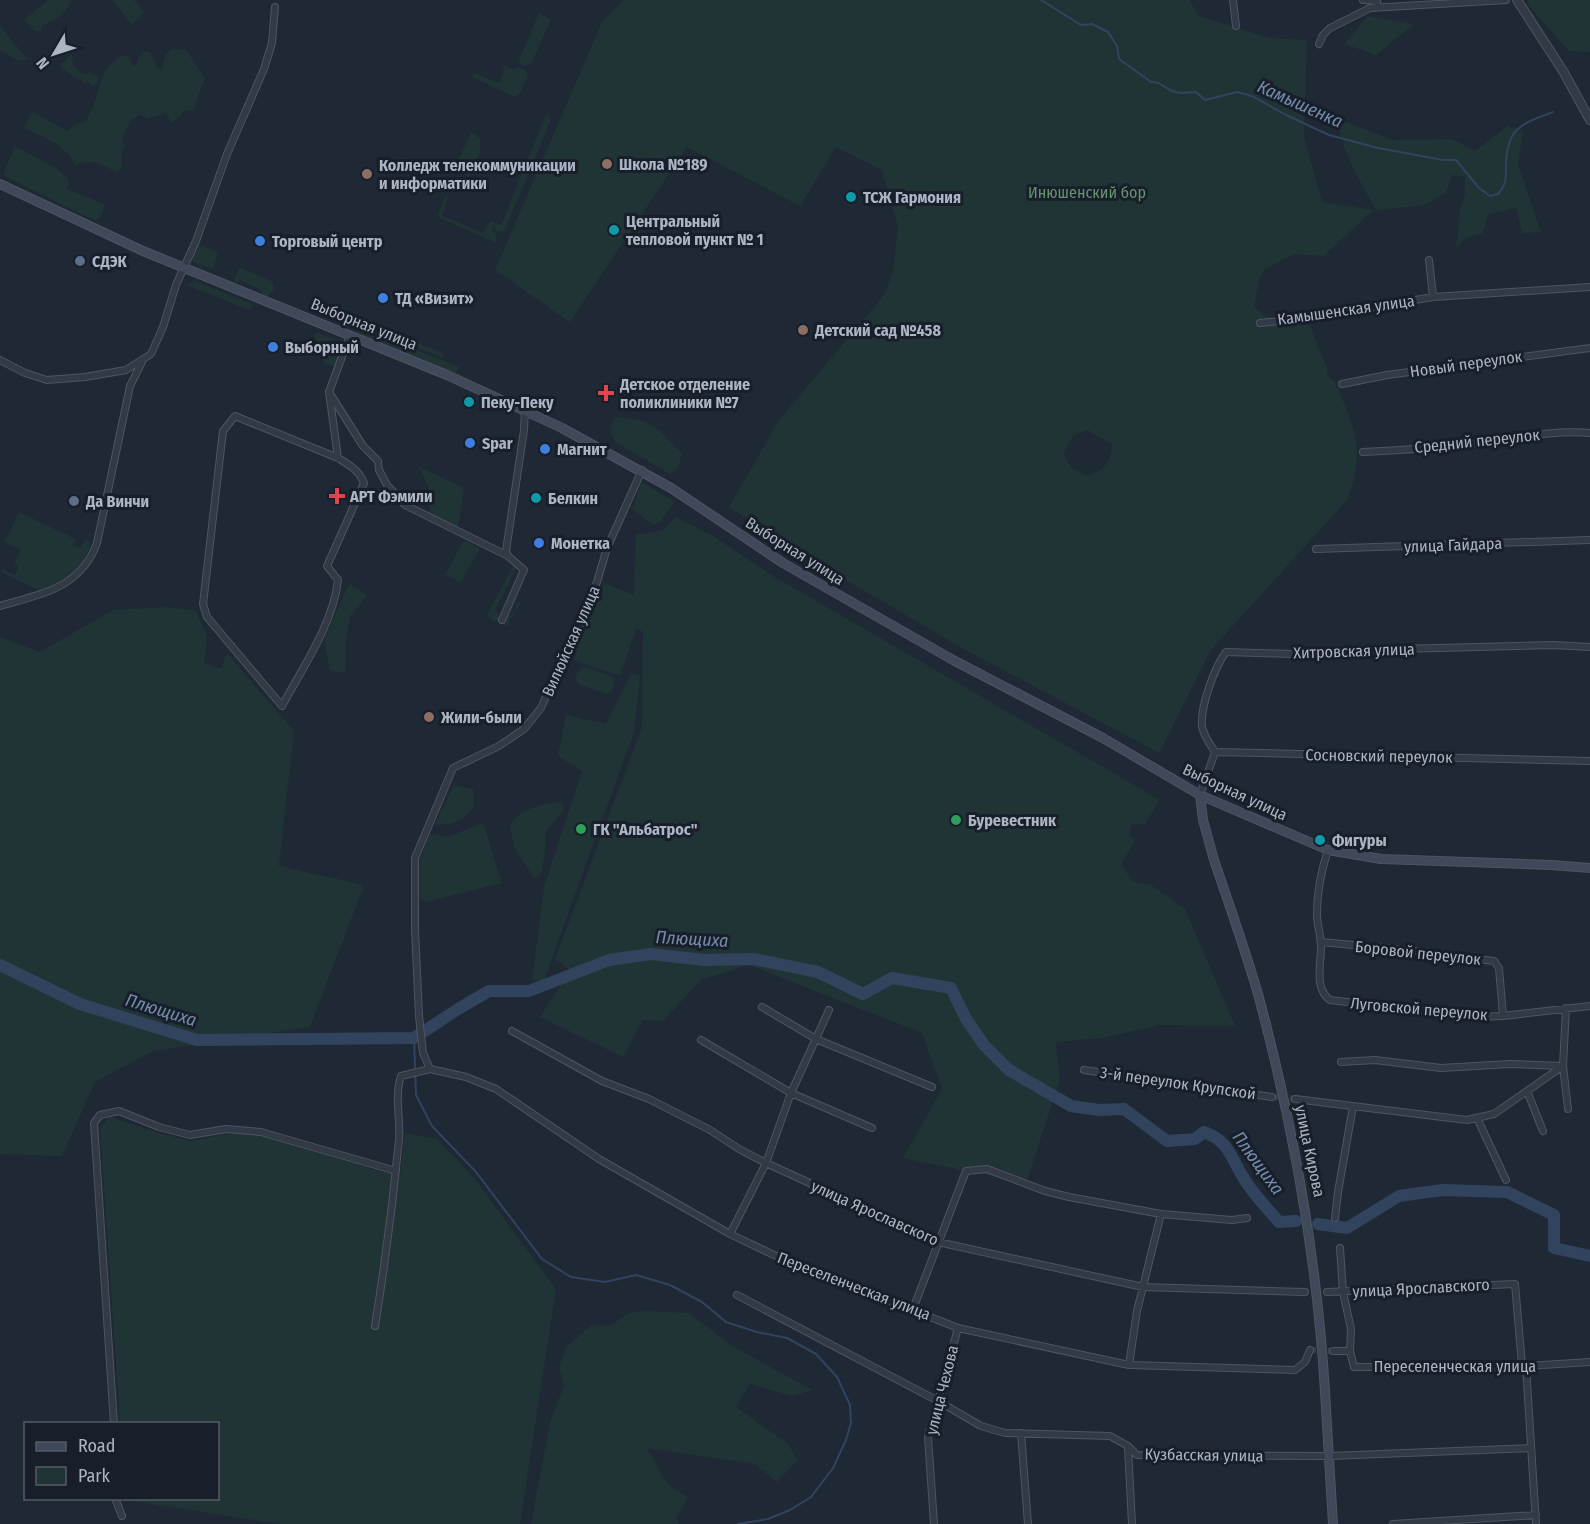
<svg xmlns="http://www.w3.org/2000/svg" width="1590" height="1524" font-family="'Fira Sans Condensed',sans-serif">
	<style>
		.green { fill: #203436; fill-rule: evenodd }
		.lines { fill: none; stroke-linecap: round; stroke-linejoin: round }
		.stream { stroke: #32445d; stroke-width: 2 }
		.river { stroke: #32445d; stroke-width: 12 }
		.minor-tunnel { stroke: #343d4a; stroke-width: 6; stroke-dasharray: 6 3; stroke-linecap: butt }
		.minor-casing { stroke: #4d5561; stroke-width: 8 }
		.tertiary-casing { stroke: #4d5561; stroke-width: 10 }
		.secondary-casing { stroke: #4d5561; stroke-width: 10 }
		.minor { stroke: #323a46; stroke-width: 6 }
		.tertiary { stroke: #323a46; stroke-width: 8 }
		.secondary { stroke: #404959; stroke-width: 8 }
		.secondary-bridge-casing { stroke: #4d5561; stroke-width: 10; stroke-linecap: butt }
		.secondary-bridge { stroke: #404959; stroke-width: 8 }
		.education-dot { fill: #8d6e63; stroke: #181f2a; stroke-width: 2 }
		.culture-dot { fill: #0f9aa8; stroke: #181f2a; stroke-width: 2 }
		.shop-dot { fill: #3f7fe0; stroke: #181f2a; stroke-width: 2 }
		.service-dot { fill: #5c6f8a; stroke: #181f2a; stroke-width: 2 }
		.health-dot { fill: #e0444e; stroke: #181f2a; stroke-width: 2 }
		.leisure-dot { fill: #2e9e5b; stroke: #181f2a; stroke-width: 2 }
		.labels { text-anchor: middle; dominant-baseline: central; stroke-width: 6; stroke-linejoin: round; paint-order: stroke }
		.poi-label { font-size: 16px; font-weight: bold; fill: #acb5c3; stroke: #181f2a; text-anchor: start }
		.park-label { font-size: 16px; fill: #64936e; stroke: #181f2a }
		.street-label { font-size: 16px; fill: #acb5c3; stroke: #181f2a }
		.water-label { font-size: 18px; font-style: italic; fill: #748cac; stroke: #181f2a }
	</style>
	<rect width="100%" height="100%" fill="#1f2835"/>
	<path class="green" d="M48,0h24c-6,12 -17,22 -30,25l-1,6h-6l-11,-11z
		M112,0h22l11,13 -13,11z
		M624,0h565l10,16 71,22 37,2 -3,96 18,66 51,8 -49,46 -30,-2 -30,16 -5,10 -5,26 11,10 45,10 17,42v8l8,6c21,49 30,64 13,117l-138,152 -51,102 -199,-106 -167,-98 -64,-42 51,-88 104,-124 9,-24 5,-44 -16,-57 -46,-23 -36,59 -113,-59 -117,175 -75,-52 107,-248zM1087,430l25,14c-1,20 -7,24 -24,32l-17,-8 -8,-15 11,-18z
		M1528,0h62v52l-21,-1 -42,-47z
		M539,13l11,6 -1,5 -18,40 -8,2 -5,-4z
		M1368,16l46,8 -38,31 -32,-11z
		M0,26l28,34 -9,1 -19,-11z
		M172,48l15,3 18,27 -12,32 -10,1 -2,5 -10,7 -5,-10 -19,6 -6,-4c-13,4 -15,15 -19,26l3,5 -3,6 -1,17 -4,3c-14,-6 -28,-16 -41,-6 -12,-23 -31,-28 -53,-38l10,-16 34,19 9,-7 10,-3c15,-21 10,-58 40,-66l4,3 2,7h4l2,-8 6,-6 6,1 7,15 5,2 3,-13z
		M71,54l2,3 -1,7c6,6 10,12 19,9l8,4 -3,7 -3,2 -4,-4 -6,2 -1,-4 -6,-1 -16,-13z
		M504,64l2,3 8,2 4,-2 8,4 2,4 -8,18 -5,4 -43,-20 2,-4 25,10 6,-14 -3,-1z
		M547,112l4,8 -47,112 -8,-1 -2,-5h-2l2,4 -3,1 4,1 2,9 -1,2 -56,-25 -2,-4 8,-19h2l-6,21 42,17 6,-12 11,4z
		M1346,122l47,18 59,-1 23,12 33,-25 15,6 -5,33 23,67 -19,1 -6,-25 -28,6 -5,19 -17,5 -10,10 4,-39 5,-14v-18l-13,-2 -6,18 -22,12 -47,5c-17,-26 -32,-55 -39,-85z
		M471,132l9,6v15l-11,24 -14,-9z
		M15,146l41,22 12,10 1,7 -3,4 40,16 -3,2 1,2 -3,8 -6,4 -91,-45v-4z
		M197,244l21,8 -5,17 -20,-7 -1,-8z
		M242,268l31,14 1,7 -7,8 -6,-3v-4l-21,-10 -4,4 -2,-3 4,-12z
		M195,281l57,23v3l-2,3 -63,-25z
		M362,318l6,5 75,30v5l-85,-34z
		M357,326l102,41 -3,6 -96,-39 -3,-1z
		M316,332l27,11 1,4 -9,19 -11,-3 -10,-28z
		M615,417c11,2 23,2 34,6 12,6 22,21 33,30l-4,15 -8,6 -56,-33 -4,-12z
		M419,467l45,21 -6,40 -29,-15 3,-17z
		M642,482l32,20 -14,20 -6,3 -22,-16z
		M19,512l56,27 -2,6 7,3 6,-9 5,5c-8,24 -28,41 -53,46l-37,-18 1,-3 13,6 4,-9 -5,-2 7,-14 -16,-8z
		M676,517l37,19 60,40 387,224 -15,24 -14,1 -2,10 7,5 -15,24 12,18 18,3 34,24 50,117 -75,-1 -58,13 -46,4 4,38 -34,103 -123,-25 39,-69 -20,-56 -173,-68 -48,15 -38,41 -20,-1 -20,37 -83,-40 30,-47 -15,-11 87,-232 1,-95 -7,-3 -16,47 -46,-16 11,-33 19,-44 30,12 2,-60 26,-4z
		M464,540l16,9 -20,34 -15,-9z
		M513,566l3,2 -21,42 7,9 1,-2 7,-1 5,-7 3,-9 3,3 -12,18 -1,5 -15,-6 -6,-5z
		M349,584l18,11 -17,21 -4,25 -1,32 -15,-2 -6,-31z
		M167,607l29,4 11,25 -3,27 17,6 6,-16 67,78 -15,135 85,19 -54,142 -157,24 -58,31 -33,74 -62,-2v-517l40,15 73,-42z
		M585,667l27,9 3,7 -4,9 -4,2 -27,-9c-7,-6 -4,-15 5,-18z
		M631,674l9,1 -6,57 -91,251 -11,-4 12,-92 38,-116 -24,-15 8,-41 40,9z
		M454,785l19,4 1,18c-12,14 -20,19 -39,17z
		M561,802l3,7 -19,24v21l-4,21 -7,3 -20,-31 -4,-22c10,-17 33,-21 51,-23z
		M483,823l19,60 -77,19 -5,-4v-38l10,-26 17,3z
		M109,1116l46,16 37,9 43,-9 33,5 114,35 18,3 5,-42 32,6 38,40 81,110 -36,235h-239l-155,-24 92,-2v-74l-98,-1 -20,-294z
		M645,1311l44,2 45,34 78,43 -20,6 -42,-12 -14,23 52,37 10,16 -21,22 -22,-18 -108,-16 20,35 21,15 -12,20 3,6h-148l19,-102 14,-36 -5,-20 9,-21 24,-20 18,1 19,-13z"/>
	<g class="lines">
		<path class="stream" d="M1041,0l40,25 11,-1 16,8 9,14 2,13 32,23c10,0 11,4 19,8 10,5 17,2 26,2l9,8 32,-8 15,4 34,19 43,20 49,13 65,12h13l23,28 11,8 8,-2c8,-9 8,-15 8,-27 0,-38 14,-43 47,-55
			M414,1038l2,57 16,31 44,46 66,87 29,18 34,5 31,-7 34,10 32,17 24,20 31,10 30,6 29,16 21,23 13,28 1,18 -5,17 -13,28 -22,29 -21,13 -22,9 -30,5"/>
		<path class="river" d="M0,965l80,39 117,36 217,-2 44,-29 31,-18h40l80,-31 42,-6 53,6 50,-1 64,13 45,22 29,-16 59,10 15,31 18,26 25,25 62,36 28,4 25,-1 43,32 28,-2 9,-7c25,9 26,24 39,45 9,16 24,31 36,45l17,-1
			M1318,1224l29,4 52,-32 43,-6 65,2 47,23v33l36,8"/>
		<path class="minor-tunnel" d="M1272,1097l23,2
			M1310,1350l23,1"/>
		<g class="minor-casing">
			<path id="minor" d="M1233,0l3,26
				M1363,0l14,1 1,6
				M1319,44l4,-9 7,-7 40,-20 136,-8
				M1429,260l4,37
				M1260,323l55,-6 118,-20 157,-10
				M0,360l25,13 22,7 38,-3 41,-7 25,-16 12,-27 13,-42 20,-44 31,-87 37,-85 8,-26 3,-36
				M1342,384l45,-9 203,-27
				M329,392l34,54 15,15 1,9 8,15 18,20 103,51
				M235,416l103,42c11,7 21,12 26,25l-37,83 11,14c-4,42 -36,89 -56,126l-75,-89 -4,-13 20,-173z
				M1363,452c39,-2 78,-4 116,-9 37,-5 73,-13 111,-10
				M338,458l-9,-66 21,-57
				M1316,549l274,-9
				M0,606c41,-12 81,-18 97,-63l33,-157 12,-24
				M502,620l22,-50 -16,-14 -2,-5 18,-121 1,-20
				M1215,752c-5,-8 -12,-17 -13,-26 -2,-19 13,-60 24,-74l65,2 69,-4 193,-5 37,2
				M1200,795l15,-43 375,9
				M1328,850c-7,21 -11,42 -11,64 0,11 4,22 4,33 0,17 -7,42 9,53l144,17 29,-1 87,-10
				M1321,942l85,8 88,11 5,7 4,48
				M762,1007l54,32 116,48
				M1566,1008l-3,58 5,43
				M512,1031l90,50 47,18 61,31 29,19 27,14 172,79 205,45 162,5
				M701,1040l90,53 81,35
				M1341,1062l34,-2 66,8 69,-4 53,2
				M430,1069l36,8 30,12 103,70 131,75 44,21 184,73 171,37 166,5 10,-8 5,-12
				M1084,1070l188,27
				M1527,1091l16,40
				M1295,1099l172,21 27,-6 69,-48
				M1477,1118l29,62
				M1335,1218l3,-26 15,-86
				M730,1234l36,-71 25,-70 38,-83
				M1340,1248l3,44 8,37 -1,22
				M1327,1292l188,-8 7,81
				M737,1295l201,106 43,25 24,7 105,3 18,10 9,9 193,1 201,-8
				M913,1309l53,-138 21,-2 58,22 24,6 92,17 71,6 15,-2
				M375,1326c10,-62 18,-124 24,-186 2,-21 -5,-44 2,-64l29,-7 -7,-16 -4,-37 -4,-87v-71l38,-90 46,-22 25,-17 17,-21 19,-44 14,-23 23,-59 10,-34 35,-78
				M1333,1351h17l4,16 172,-1 64,-4
				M1129,1365l8,-54 24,-97
				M1526,1366l10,158
				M114,1424l-20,-301 6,-8 19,-4 40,16 31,8 36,-6 35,3 135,39
				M1021,1433l7,91
				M1128,1447l4,77
				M115,1498l7,18
				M934,1524l-6,-87 30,-109
				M1393,1524l143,-9"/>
		</g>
		<g class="tertiary-casing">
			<path id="tertiary" d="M1517,0l46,71 27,49"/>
		</g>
		<g class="secondary-casing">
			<path id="secondary" d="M0,184l143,67 304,124 115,53 109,60 112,75 170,97 150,78 97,57 128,55 53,9 170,6 39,3
				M1200,795l3,25 11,40
				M1325,1392l8,132"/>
		</g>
		<use href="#minor" class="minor"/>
		<use href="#tertiary" class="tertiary"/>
		<use href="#secondary" class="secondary"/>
		<g class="secondary-bridge-casing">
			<path id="secondary-bridge" d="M1214,860c15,44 31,89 44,134 35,130 59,263 67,398"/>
		</g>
		<use href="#secondary-bridge" class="secondary-bridge"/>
	</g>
	<g class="education-dot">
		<circle cx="607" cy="164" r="6"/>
		<circle cx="367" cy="174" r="6"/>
		<circle cx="803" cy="330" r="6"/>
		<circle cx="429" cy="717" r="6"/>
	</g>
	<g class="culture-dot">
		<circle cx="851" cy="197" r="6"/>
		<circle cx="614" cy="230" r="6"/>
		<circle cx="469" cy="402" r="6"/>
		<circle cx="536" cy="498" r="6"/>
		<circle cx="1320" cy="840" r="6"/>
	</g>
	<g class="shop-dot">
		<circle cx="260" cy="241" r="6"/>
		<circle cx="383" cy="298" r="6"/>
		<circle cx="273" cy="347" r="6"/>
		<circle cx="470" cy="443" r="6"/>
		<circle cx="545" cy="449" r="6"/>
		<circle cx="539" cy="543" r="6"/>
	</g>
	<g class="service-dot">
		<circle cx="80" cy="261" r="6"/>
		<circle cx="74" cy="501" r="6"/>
	</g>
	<g class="health-dot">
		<path d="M603 384h6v6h6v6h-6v6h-6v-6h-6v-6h6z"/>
		<path d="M334 487h6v6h6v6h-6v6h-6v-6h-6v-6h6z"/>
	</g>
	<g class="leisure-dot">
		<circle cx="956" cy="820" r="6"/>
		<circle cx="581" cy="829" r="6"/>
	</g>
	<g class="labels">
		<g class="poi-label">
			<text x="619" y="164">Школа №189</text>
			<text x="379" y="165">Колледж телекоммуникации<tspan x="379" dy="18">и информатики</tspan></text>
			<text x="863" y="197">ТСЖ Гармония</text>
			<text x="626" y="221">Центральный<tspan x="626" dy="18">тепловой пункт № 1</tspan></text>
			<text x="272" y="241">Торговый центр</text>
			<text x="92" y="261">СДЭК</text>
			<text x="395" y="298">ТД «Визит»</text>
			<text x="815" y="330">Детский сад №458</text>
			<text x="285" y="347">Выборный</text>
			<text x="620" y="384">Детское отделение<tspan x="620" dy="18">поликлиники №7</tspan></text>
			<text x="481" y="402">Пеку-Пеку</text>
			<text x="482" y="443">Spar</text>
			<text x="557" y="449">Магнит</text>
			<text x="350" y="496">АРТ Фэмили</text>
			<text x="548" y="498">Белкин</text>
			<text x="86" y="501">Да Винчи</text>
			<text x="551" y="543">Монетка</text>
			<text x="441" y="717">Жили-были</text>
			<text x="968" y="820">Буревестник</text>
			<text x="593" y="829">ГК "Альбатрос"</text>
			<text x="1332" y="840">Фигуры</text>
		</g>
		<g class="park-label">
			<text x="1087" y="192">Инюшенский бор</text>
		</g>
		<g class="street-label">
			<text transform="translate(1346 310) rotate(-8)">Камышенская улица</text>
			<text transform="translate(364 324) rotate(22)">Выборная улица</text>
			<text transform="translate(1466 364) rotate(-8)">Новый переулок</text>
			<text transform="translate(1477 441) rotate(-6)">Средний переулок</text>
			<text transform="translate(1453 545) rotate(-2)">улица Гайдара</text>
			<text transform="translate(795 551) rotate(32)">Выборная улица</text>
			<text transform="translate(571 641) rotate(-66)">Вилюйская улица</text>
			<text transform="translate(1354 651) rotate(-2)">Хитровская улица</text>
			<text transform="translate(1379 756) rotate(1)">Сосновский переулок</text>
			<text transform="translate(1235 792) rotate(25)">Выборная улица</text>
			<text transform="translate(1418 953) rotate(6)">Боровой переулок</text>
			<text transform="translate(1419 1009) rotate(5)">Луговской переулок</text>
			<text transform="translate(1178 1083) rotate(8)">3-й переулок Крупской</text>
			<text transform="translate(1310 1151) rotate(78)">улица Кирова</text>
			<text transform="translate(875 1213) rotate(24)">улица Ярославского</text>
			<text transform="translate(854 1286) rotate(21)">Переселенческая улица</text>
			<text transform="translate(1421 1288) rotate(-3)">улица Ярославского</text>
			<text x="1455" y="1366">Переселенческая улица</text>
			<text transform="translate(942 1390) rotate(-76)">улица Чехова</text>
			<text transform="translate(1204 1455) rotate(1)">Кузбасская улица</text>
		</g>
		<g class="water-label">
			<text transform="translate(1300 104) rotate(24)">Камышенка</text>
			<text transform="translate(692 939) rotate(3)">Плющиха</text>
			<text transform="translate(161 1010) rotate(17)">Плющиха</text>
			<text transform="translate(1258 1163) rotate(54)">Плющиха</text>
		</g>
	</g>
	<rect x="24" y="1422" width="195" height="78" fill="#181f2a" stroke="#535b67" stroke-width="1.5"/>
	<rect x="36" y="1442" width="30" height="9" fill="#404959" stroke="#535b67" stroke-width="1.5"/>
	<text x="78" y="1452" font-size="18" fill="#acb5c3">Road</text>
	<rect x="36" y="1467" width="30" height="18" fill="#203436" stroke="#535b67" stroke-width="1.5"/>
	<text x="78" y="1482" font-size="18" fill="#acb5c3">Park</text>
	<g transform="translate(54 54) rotate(231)" stroke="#181f2a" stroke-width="4.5" paint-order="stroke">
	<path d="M0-4.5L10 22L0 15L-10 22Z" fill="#acb5c3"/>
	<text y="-9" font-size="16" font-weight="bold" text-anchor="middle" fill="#acb5c3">N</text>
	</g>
</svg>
